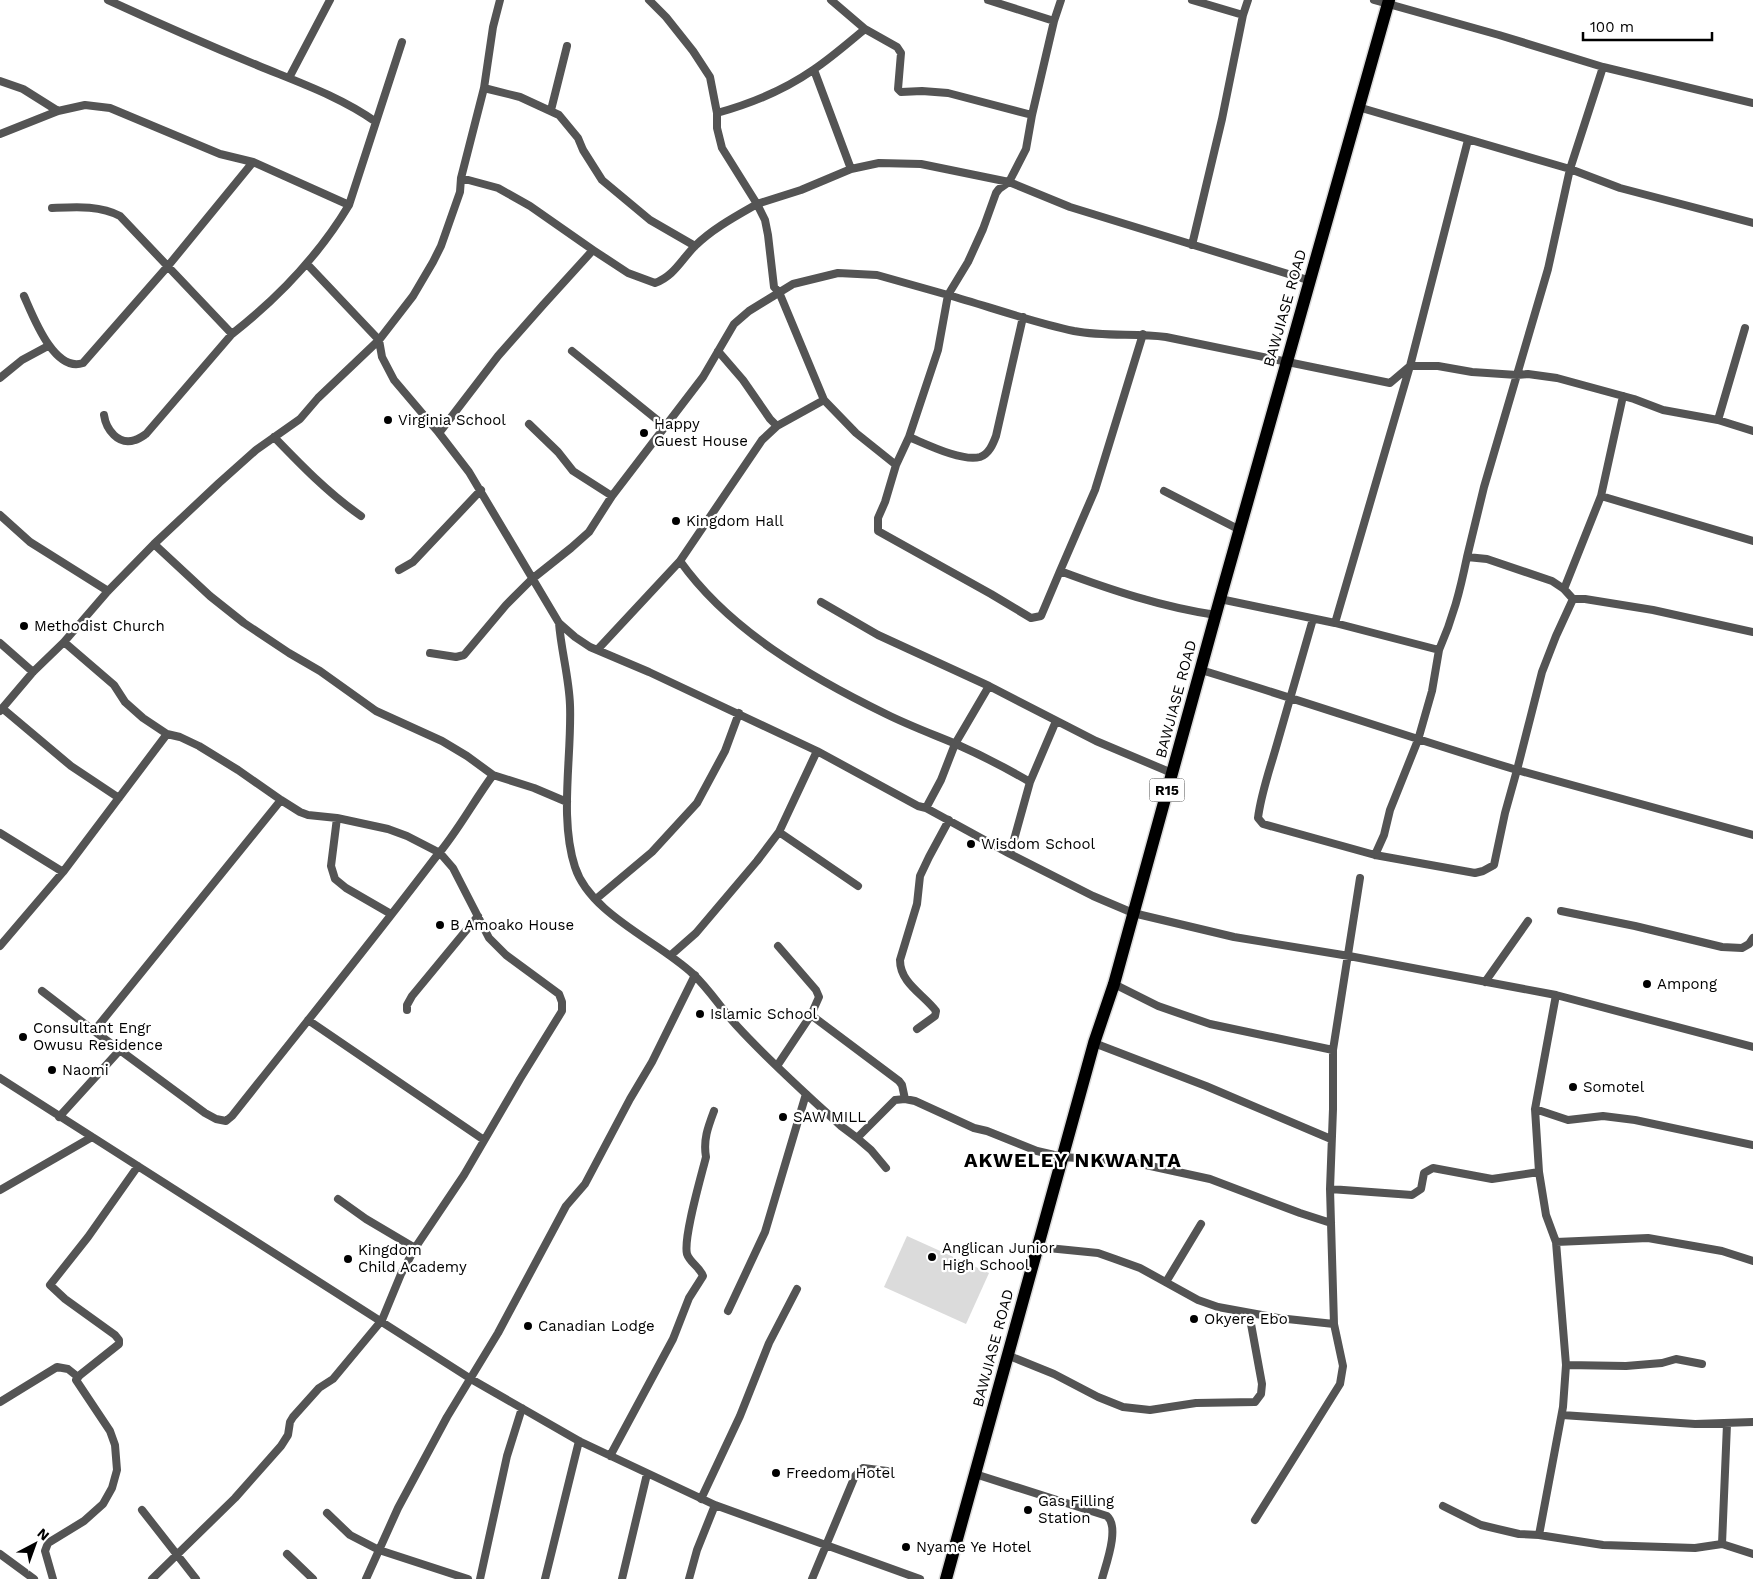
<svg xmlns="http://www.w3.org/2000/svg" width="1753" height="1579" font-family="'Work Sans',sans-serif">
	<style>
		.grass { fill: #dbdbdb }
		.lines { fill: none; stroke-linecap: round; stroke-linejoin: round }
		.primary-casing { stroke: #dbdbdb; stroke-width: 15 }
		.minor { stroke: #545454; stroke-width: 8 }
		.primary { stroke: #000; stroke-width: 12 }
		.poi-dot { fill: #000; stroke: #fff; stroke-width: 2 }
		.labels { text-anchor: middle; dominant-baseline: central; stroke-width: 4.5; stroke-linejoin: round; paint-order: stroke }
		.shield { fill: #fff; stroke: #4c4c4c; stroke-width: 1 }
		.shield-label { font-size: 14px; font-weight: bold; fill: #000 }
		.street-label { font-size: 15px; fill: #000; stroke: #fff }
		.poi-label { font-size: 15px; fill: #000; stroke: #fff; text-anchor: start }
		.district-label { font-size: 20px; font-weight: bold; letter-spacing: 1px; fill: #000; stroke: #fff }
	</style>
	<rect width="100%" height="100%" fill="#fff"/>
	<path class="grass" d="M907,1236l82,37 -23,51 -82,-37z"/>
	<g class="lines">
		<g class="primary-casing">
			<path id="primary" d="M946,1579l148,-536 20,-59 106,-385 169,-599"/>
		</g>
		<path class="minor" d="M108,0c50,23 100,45 151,66 39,16 82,31 117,56
			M988,0l66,21
			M1192,0l51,15
			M1374,0l125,35 104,32 150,36
			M865,29l32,18 4,6 -3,36 3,3 21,-1 26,2 84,22
			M814,70l37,99
			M289,78l41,-78
			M0,81l23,8 35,22
			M484,88l9,-61 7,-27
			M1358,107l212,62 50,19 133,35
			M551,110l16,-64
			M717,113c33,-9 67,-23 96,-43 18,-12 35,-27 52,-41l-34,-29
			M0,134l58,-23 27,-6 25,3 110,46 33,8 96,43
			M461,178l23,-90 36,9 39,18 19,23 5,12 19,30 48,40 45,26
			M52,208c23,-1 48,-3 68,8l112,118
			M1192,245l30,-126 21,-104 5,-15
			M307,264l72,76 34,-44 20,-34 8,-16 19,-54 1,-14 37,10 32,18 63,44
			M1311,281l-241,-74 -61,-25 -10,7 -3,4 -13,36 -15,33 -20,33c42,12 84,27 126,36 32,6 60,2 92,6l224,46 20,-17h28l34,6 45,3 11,-1 29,4 77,21 29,11 55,10 35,11
			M24,296c9,20 30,77 59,67l85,-97 85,-104
			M572,351l94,76
			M718,351l25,29 27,39 7,7
			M0,378l22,-18 26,-14
			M824,400l-45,-108 -5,-5 -6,-52 -3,-15 -8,-16 44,-14 50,-21 28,-6 42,1 88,18 17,-33 6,-34 22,-94 7,-21
			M104,415c2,14 14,31 31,25 4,-1 8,-4 11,-6l86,-100c46,-36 87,-79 117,-129l53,-163
			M1718,420l27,-92
			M529,424l29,28 15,19 39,25
			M439,433l59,-77 45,-51 50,-55 35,23 27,10c19,-7 26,-23 40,-37 17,-17 41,-30 62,-42l-35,-56 -5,-20v-15l-7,-36 -17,-26 -27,-34 -17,-17
			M274,437c27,28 54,56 87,79
			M909,437c17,7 53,25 71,20 9,-3 13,-13 16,-21l27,-119
			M1164,491l76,39
			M1601,496l152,45
			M0,515l30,27 78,49
			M154,544l56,52 34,27 45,30 31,18 56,40 66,30 25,15 26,19 41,13 33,14
			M1467,557l17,-70 64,-218 22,-100 33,-102
			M680,561l82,-121 15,-14 47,-26 32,33 40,32 -11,37 -7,16v13l113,63 40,24 10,-2 19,-45c51,19 102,36 156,44
			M399,570l14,-8 68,-72
			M1060,571l35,-81 48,-156
			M1564,589l37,-93 22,-100
			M1220,599l115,24 104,27 -7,41 -14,49 -28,70 -6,25 -9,20
			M821,602l57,33 111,51 107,55 76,32
			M559,623c2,27 10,54 11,82 2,51 -11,113 5,162 15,47 83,74 118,107 17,16 29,36 44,52 33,36 69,68 104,100l16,12 38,-38 10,-1 10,2 59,27 13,3 50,20 26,6 69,5 78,17 90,34 31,10
			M1335,623l75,-257 58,-226
			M1753,632l-100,-22 -68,-11h-12l-17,37 -14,36 -25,98 236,65
			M64,642l50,43 11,17 18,16 24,16 13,3 19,9 39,24 43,30
			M0,643l33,29
			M598,649l82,-88c49,69 130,116 206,153 22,11 46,20 70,30 25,11 50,24 74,38l-20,72
			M1439,650c14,-32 21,-59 28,-93l20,2 65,22 12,8 9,10
			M430,653l26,4 8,-2 42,-50 26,-26 39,-31 18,-16 23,-36 91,-119 31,-53 15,-13 44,-27 45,-11 39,2 71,20 -10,55 -29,87 -13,28
			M1201,670c106,32 210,68 316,100l-12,43 -11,52 -11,6 -8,2 -100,-18 -112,-31 -5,-6c3,-25 12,-49 19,-74 12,-42 24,-84 36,-125
			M2,708l69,58 48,32
			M0,711l33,-39 31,-30 44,-51 46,-47 65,-61 37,-33 44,-31 18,-21 61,-58 3,17 12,23 45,53 30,39 90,151 16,14 15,10 59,25 168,79 101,55 8,2 84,46 83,42 40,17 101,24 115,19 207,39 197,52
			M1030,782l26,-61
			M926,808l15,-28 14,-36 34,-58
			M337,818l-6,48 4,13 11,9 45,26
			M779,832l79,54
			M0,833l63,39
			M596,899l56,-47 45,-49 28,-52 14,-38
			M1561,911l74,15 87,21 20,1 7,-4 4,-6
			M0,946l63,-74 104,-138
			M671,955l25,-22 61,-72 22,-29 38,-81
			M1485,982l43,-61
			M1114,984l44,22 52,18 123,26
			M42,991l52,40
			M407,1010v-5l5,-9 66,-80
			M811,1015l88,66 3,4 3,14
			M308,1020l176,120
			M917,1029l18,-13 1,-5c-13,-17 -36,-28 -36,-51l17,-56 3,-28 9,-19 20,-37
			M1094,1043l112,43 125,53
			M777,1066l34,-51 8,-18 -3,-7 -38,-44
			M0,1078l471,301 108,62 136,64 205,74
			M1535,1109l33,11 35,-4 32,4 118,25
			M59,1117l60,-66
			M857,1138l14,12 15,18
			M1330,1189l82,6 9,-6 3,-16 9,-5 59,11 47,-7
			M0,1190l92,-53
			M338,1199l28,20 49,29
			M1556,1242l92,-4 74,13 31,10
			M1038,1247l60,6 17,6 25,9 58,32 20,7 60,11 56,6
			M1166,1282l35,-58
			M728,1311l37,-79 41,-138
			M1007,1355l47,19 44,23 25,10 27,3 46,-7 59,-1 6,-8 1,-10 -13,-71
			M1566,1365l60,1 36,-3 14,-4 26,5
			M0,1402l57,-35 11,2 10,8
			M1562,1415l133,9 58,-2
			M610,1456l63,-117 16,-41 14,-22c-3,-9 -13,-13 -16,-22 -4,-16 14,-77 19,-97 -3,-17 2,-30 8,-46
			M975,1474l132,42c13,11 -1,48 -5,63
			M701,1499l39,-83 29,-73 28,-54
			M1443,1506l38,19 38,9 20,1 64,10 92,3 27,-4 31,10
			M142,1510l54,69
			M327,1513l23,22 29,15 89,29
			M1255,1520l85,-136 3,-18 -9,-42 -4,-135 3,-80v-59l27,-172
			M1539,1535l24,-128 3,-42 -10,-123 -10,-27 -7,-43 -4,-63 21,-114
			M1722,1544l5,-120
			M0,1554l34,25
			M287,1554l26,25
			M53,1579l-8,-28 3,-8 36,-22 19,-17 9,-16 5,-18 -2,-25 -5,-14 -34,-51 4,-5 39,-31v-4l-4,-5 -50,-36 -15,-14 38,-48 50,-71
			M152,1579l83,-81 46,-52 7,-11 2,-13 3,-5 26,-29 14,-9 49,-59 19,-46 14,-26 49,-73 56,-96 42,-68v-9l-3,-8 -53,-39 -17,-17 -36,-70 -13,-15 -33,-17 -19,-7 -51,-11 -29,-3 -8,-3 -19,-12 -187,231 111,82 11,6 10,2 6,-5c68,-86 137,-171 203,-258 22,-25 38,-56 58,-83
			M366,1579l32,-71 49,-91 51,-84 68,-127 19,-22 45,-85 22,-37 43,-87
			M480,1579l27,-123 15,-48
			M545,1579l34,-138
			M622,1579l25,-105
			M689,1579l8,-29 18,-45
			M812,1579l43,-103 8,-8 24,3"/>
		<use href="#primary" class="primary"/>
	</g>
	<g class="poi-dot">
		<circle cx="388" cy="420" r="5"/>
		<circle cx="644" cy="433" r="5"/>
		<circle cx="676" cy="521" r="5"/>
		<circle cx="24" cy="626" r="5"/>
		<circle cx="971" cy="844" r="5"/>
		<circle cx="440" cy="925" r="5"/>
		<circle cx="1647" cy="984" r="5"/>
		<circle cx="700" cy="1014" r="5"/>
		<circle cx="23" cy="1037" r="5"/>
		<circle cx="52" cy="1070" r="5"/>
		<circle cx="1573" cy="1087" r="5"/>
		<circle cx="783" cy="1117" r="5"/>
		<circle cx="932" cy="1257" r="5"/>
		<circle cx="348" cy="1259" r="5"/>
		<circle cx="1194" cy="1319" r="5"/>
		<circle cx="528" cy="1326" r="5"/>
		<circle cx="776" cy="1473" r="5"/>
		<circle cx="1028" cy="1510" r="5"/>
		<circle cx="906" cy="1547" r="5"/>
	</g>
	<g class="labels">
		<rect class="shield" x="1149.5" y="778.5" width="35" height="23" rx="4"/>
		<g class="shield-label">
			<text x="1167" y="790">R15</text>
		</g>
		<g class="street-label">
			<text transform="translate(1285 308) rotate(-74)">BAWJIASE ROAD</text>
			<text transform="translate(1176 699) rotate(-75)">BAWJIASE ROAD</text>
			<text transform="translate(993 1348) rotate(-75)">BAWJIASE ROAD</text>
		</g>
		<g class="poi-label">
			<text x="398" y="420">Virginia School</text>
			<text x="654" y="424">Happy<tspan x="654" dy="17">Guest House</tspan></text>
			<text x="686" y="521">Kingdom Hall</text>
			<text x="34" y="626">Methodist Church</text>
			<text x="981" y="844">Wisdom School</text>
			<text x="450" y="925">B Amoako House</text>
			<text x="1657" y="984">Ampong</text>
			<text x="710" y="1014">Islamic School</text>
			<text x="33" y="1028">Consultant Engr<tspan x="33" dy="17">Owusu Residence</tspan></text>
			<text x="62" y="1070">Naomi</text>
			<text x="1583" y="1087">Somotel</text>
			<text x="793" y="1117">SAW MILL</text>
			<text x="942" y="1248">Anglican Junior<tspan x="942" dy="17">High School</tspan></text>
			<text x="358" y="1250">Kingdom<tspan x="358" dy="17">Child Academy</tspan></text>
			<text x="1204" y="1319">Okyere Ebo</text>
			<text x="538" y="1326">Canadian Lodge</text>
			<text x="786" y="1473">Freedom Hotel</text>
			<text x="1038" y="1501">Gas Filling<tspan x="1038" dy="17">Station</tspan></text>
			<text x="916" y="1547">Nyame Ye Hotel</text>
		</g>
		<g class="district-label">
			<text x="1073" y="1160">AKWELEY NKWANTA</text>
		</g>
	</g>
	<g transform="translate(35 1544) rotate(41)" stroke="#ffffff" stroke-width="4" paint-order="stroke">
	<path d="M0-4L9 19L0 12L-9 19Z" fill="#000000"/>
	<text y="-8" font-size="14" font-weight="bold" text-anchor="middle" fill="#000000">N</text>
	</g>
	<path d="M1583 32v8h129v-8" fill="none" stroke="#000000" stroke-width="2.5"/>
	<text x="1590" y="32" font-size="15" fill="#000000" stroke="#ffffff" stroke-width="4" paint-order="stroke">100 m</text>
</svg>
